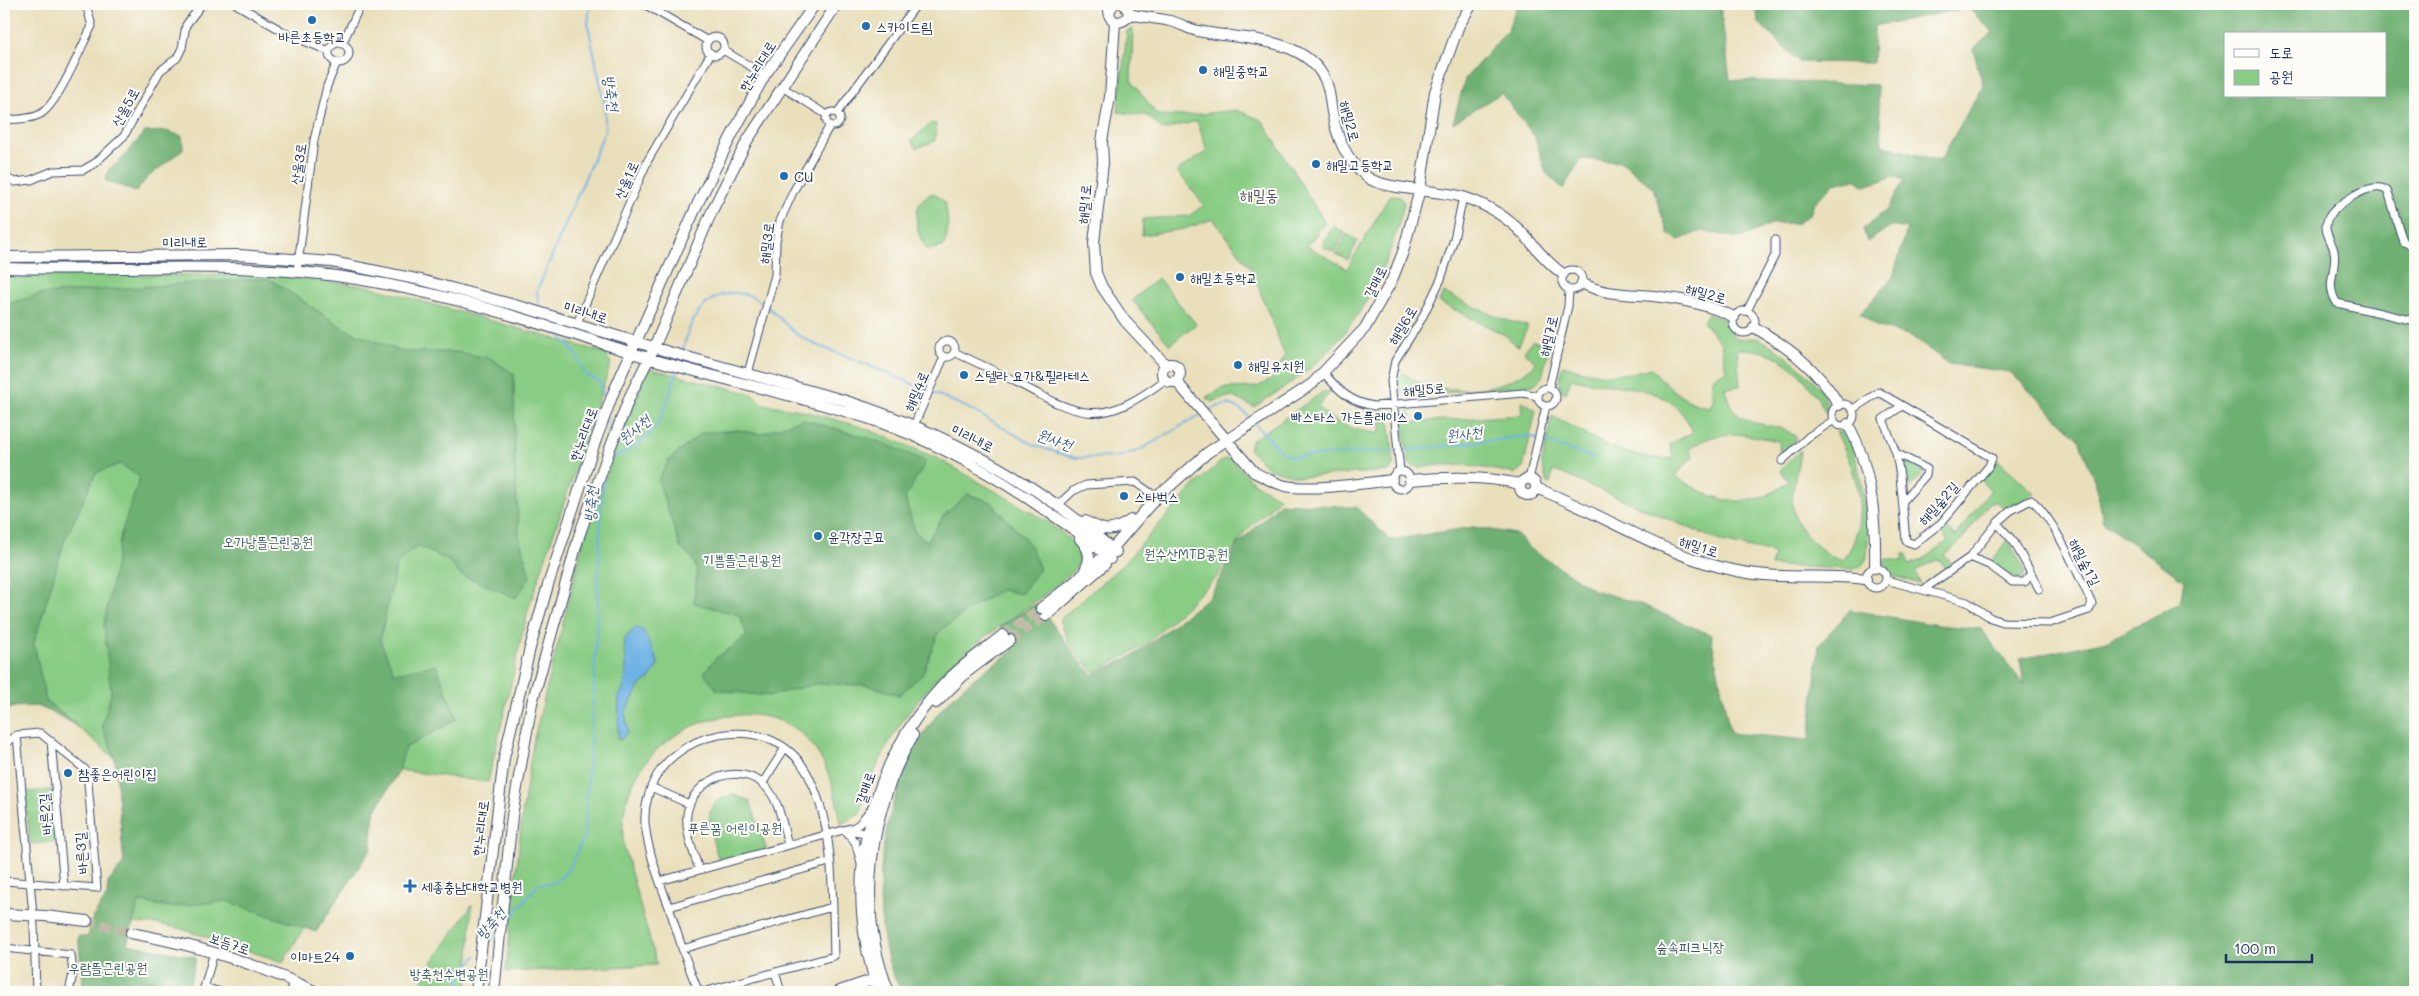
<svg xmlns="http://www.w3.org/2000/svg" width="2419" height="996" font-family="Mali,'Poor Story',sans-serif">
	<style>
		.green { fill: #89cc84; stroke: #527e71 }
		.forest { fill: #6eb072; stroke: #447068; fill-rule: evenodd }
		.water { fill: #6eb2e4; stroke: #4470a1 }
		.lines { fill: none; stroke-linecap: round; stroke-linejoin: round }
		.stream { stroke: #6eb2e4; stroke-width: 2 }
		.secondary-tunnel { stroke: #c0bca8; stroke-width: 10; stroke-dasharray: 10 5; stroke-linecap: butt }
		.street-casing { stroke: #3a496c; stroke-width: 9 }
		.secondary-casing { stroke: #3a496c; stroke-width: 12 }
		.street { stroke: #fff; stroke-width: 7 }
		.secondary { stroke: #fff; stroke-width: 10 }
		.poi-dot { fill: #1f6fb2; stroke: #fdfcf7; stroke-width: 2 }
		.labels { text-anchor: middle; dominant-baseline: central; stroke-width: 4; stroke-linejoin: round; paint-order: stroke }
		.poi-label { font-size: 14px; fill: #1b2f5e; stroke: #fdfcf7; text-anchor: start }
		.street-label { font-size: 14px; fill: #1b2f5e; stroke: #fdfcf7 }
		.park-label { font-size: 14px; fill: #3c5e69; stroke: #fdfcf7 }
		.water-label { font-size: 15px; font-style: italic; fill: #385d8d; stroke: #fdfcf7 }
		.quarter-label { font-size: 16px; fill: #5c5268; stroke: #fdfcf7 }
	</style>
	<rect width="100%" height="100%" fill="#fdfcf7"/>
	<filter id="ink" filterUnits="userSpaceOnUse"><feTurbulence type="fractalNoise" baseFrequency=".02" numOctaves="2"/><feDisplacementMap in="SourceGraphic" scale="10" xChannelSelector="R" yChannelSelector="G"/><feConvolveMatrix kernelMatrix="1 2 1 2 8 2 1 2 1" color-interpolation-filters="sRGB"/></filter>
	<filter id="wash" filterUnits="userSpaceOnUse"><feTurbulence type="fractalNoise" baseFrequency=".0096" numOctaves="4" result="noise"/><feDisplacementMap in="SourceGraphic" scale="20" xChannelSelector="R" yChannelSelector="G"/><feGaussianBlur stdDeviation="1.12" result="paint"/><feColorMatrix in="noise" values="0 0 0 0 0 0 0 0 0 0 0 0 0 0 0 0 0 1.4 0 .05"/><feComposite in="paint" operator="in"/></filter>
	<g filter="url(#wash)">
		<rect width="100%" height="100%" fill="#e9dfbb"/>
		<path class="green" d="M1133,29l-2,51 26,35 26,1 53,-6 26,10 63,103 -18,23 40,23 43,-74 10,2 4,6c-15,67 -49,133 -105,174 -14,11 -30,20 -45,30l-23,-11 -20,6 -5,-5 18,-9 33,-1 15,-8 13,-23 -34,-88 -38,-49 -29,10 -42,6 1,-16 46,-3 15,-11 -27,-34 30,-20 -10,-30 -34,9 -15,-14 -30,-4 9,-81z
			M931,123l5,1 -1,17 -18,7 -6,-7z
			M934,193l11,9c3,14 5,32 -2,45l-15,3c-14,-15 -19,-51 6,-57z
			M1333,226l12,7 -11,19 -12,-6z
			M1347,234l11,7 -10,19 -12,-6z
			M4,272l45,3h219l100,11 237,67 6,10 -83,247 -40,172 -89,-12 -25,43 -3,36 -68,81 -20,32 -101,-33 -24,-5 -37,-1 -28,-6 14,-21 1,-13 16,-20 -9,-104c-25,-22 -75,-72 -111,-47z
			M1158,278l38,46 -26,21 -38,-45z
			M1444,293l58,26 26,7 -10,21 -13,-12 -66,-33z
			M1707,314l18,6 9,17c10,4 18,-1 26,2 19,10 75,50 66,74 -19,-36 -44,-65 -87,-64l-2,2 3,35 -15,2c10,50 48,27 72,50l-17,19 -1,-16c-35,-6 -60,-15 -90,9l4,7 -18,19c39,26 75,38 114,5l-9,-11 21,-20c-7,37 -20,64 13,93 9,8 18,15 29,18 29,-41 15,-87 -7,-129 4,1 8,1 11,4 12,16 26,105 19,123 -2,6 -7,8 -12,10l-83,-3 3,-13 -52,-11 -162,-69 -7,-2 -3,13 -3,-1 -5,-19 10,-48c37,20 77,46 121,42l-3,-14 23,-12c-24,-55 -75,-40 -122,-54l-5,15 -5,-3 -2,-9 4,-16c34,11 53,13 88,3 16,18 33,36 59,39l4,-9 -3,-6 2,-15 13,-6 -5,-28 -18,-21z
			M1532,341l12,2 5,5 -7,29 -8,8 -124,11 -10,-5 -2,-12 5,-6c6,4 13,9 20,11 34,11 88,6 113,-21l-12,-11z
			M648,368l104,26 12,10 36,6 62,17 77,32 101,58 24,17 14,14 1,13 -3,7c-25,24 -53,42 -81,62 -67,46 -114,106 -135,184l-19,10c-5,-30 -13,-64 -36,-87 -17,-17 -43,-24 -67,-22 -71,6 -124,60 -114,133l33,117 -151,7 16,-156 11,-73 51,-205 30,-85z
			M1332,391l-14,15c18,20 37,25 62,27l1,-21 8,4 5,48 -4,7 -91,6 -29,-8 -21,-19 2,-9 72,-49z
			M1522,401l14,9 -13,59 -8,5c-23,-5 -48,-10 -72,-9 -13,0 -23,6 -34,-1l-7,-46 8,-9 2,13 110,-7z
			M1224,459h7l23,24 26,15 -36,35 -28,45 -71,67 -51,28 -24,-28 -11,-25 64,-56 72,-79z
			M1998,460l37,34 -27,15 -12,-7h-6l-30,40 -16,13 10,11 -6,5 -9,-12 -24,12 5,13 -26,-8 -11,-15 4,-2 16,2v-7h4l1,11 14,-5 26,-19 -10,-12 5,-4 12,11 36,-46 -11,-10z
			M1909,462l12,8 2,4 -13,13 -5,-3 -3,-17 2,-4z
			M2008,540l18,32 -4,7 -11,-2 -20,-15z
			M52,790l4,52 -26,2 -5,-52z
			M733,795l17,6 17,50 -47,13c-7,-26 -26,-62 13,-69z
			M472,905l-5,87h-50l16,-31z"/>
		<path class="forest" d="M1518,4h202l10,76 147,5 5,60 58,16 43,-76 -10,-36 20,-17 -25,-24 -94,18 -1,37 -74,-1 -40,-39 -4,-19h660v988h-1514c-4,-10 -10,-21 -13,-32 -19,-78 -3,-170 43,-237 21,-31 52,-52 82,-72l-13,-24 36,-23c21,22 35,50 57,71l43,-21 74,-58 29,-53 41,-40 76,4 34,33 83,-13 43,7 16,16 62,40 49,15 68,30 19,98 79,7 10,-95 31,-35 87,15 44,4 43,56 -4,-26 87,-18 73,-38 4,-22 -81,-59 -6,-34 -18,-49 -69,-67 -61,-8 -38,-28 -35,-10 -16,-12 33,-37 14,-48 -16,-3 -24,16 -4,-14 24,-18 17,-30 -10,-4 -29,10 -10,-7 -21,5 -20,19 -4,11 -12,9 -27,1 -31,14 -39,-7 -22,9 -11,-6 -15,-46 -31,-26 -41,-3 -18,30 -17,-16 -11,-36 -34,-44 -48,30 12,-44 42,-48zM2225,34h160v62h-160z
			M166,131l16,5 1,13 -37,30 -10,13 -31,-12 4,-11 12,-9 24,-28z
			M268,278l77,51 58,23h54l33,6 24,16 1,92 4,70 11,41 -14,21 -57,-24 -10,-13 -31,-15 -21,16 -17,78 14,33 42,-8 21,54 -52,29 -6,22 -25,43 -3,36 -55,83 -89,-31 -57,6 -31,-5 -12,42 69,13 -8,35h-110l5,-10 -5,-46 10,1 5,-20 14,-21 1,-13 16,-20 -9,-104 -13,-33 9,-33 -7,-68 17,-91 19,-57 -20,-13 -24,9 -32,69 -30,101 12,58 30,23 -38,-18 -34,1v-402l37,-11z
			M802,419l76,22 48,20 -21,37 10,34 12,9 17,-26 24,-21 23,8 38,41 11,26 -19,25 -19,-4 -27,15 -36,27 -17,43 -23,20 -32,-10 -52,-1 -47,12 -51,-6 -13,-17 11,-14 32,-23 -8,-21 -45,-12 3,-33 -5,-12 -12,-11 -22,-67 11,-20 32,-27 36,-3 23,4z"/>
		<path class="water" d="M636,627l8,5 14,30 -1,6 -8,11 -9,6 -15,28 3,18 -6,8 -4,1 1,-44c12,-15 5,-40 6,-57z"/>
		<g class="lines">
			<path class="stream" d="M768,307l27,26 19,11 47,18 103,44 70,39 24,8 18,5 41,-1 23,-7 60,-35
				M539,308l-2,-17 68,-160v-25l-17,-81 2,-21
				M560,335l17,21 9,19 14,7 5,21
				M682,352c3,-9 5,-19 9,-27 14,-31 45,-42 73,-21
				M1206,412c21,-11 29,-10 45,7
				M1256,425l25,27 12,5 103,-6
				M608,440l1,-23
				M1400,451l128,-15 66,22
				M610,458c51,-17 52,-42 67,-87
				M505,925l33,-41 16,-1 15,-14 15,-33 10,-149 7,-179 3,-29
				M486,945l10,-11
				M454,992l11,-23 11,-13"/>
		</g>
	</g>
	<g filter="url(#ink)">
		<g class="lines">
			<path class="secondary-tunnel" d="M1003,635l38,-27
				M1010,640l36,-24
				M87,921l44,12"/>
			<g class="street-casing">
				<path id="street" d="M236,4l53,31 40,16
					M644,4l64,37
					M706 46a9 9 0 1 1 18 0a9 9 0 1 1-18 0Z
					M329 53a10 10 0 1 1 20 0a10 10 0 1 1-20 0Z
					M342,44l19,-40
					M723,50l42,25
					M782,87l45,28
					M826 119a7 7 0 1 1 14 0a7 7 0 1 1-14 0Z
					M837,113l80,-109
					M4,120c11,-1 28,0 38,-7 18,-13 39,-66 50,-87l-5,-18 -7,-4
					M4,177l11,5 16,-2 22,-9 30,-1 12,-7 29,-27 36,-65 17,-13 5,-10 4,-23 16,-21
					M2415,247l-11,-5c-6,-10 -13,-47 -17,-51 -14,-13 -56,16 -60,30 -4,11 5,20 7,30 4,19 -10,32 3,52l78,18
					M1562 280a10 10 0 1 1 20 0a10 10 0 1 1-20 0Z
					M297,272l17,-132 13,-54 10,-24
					M1733 322a11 11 0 1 1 22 0a11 11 0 1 1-22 0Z
					M1747,311l28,-56v-15
					M577,323l71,-163 63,-107
					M939 349a8 8 0 1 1 16 0a8 8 0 1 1-16 0Z
					M954,352c21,10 42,19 62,30 66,36 84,46 149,-2
					M748,373l27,-98 1,-34 4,-20 13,-29 37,-67
					M1324,373c15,18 26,29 50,33l149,-13 15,3
					M1538 397a9 9 0 1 1 18 0a9 9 0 1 1-18 0Z
					M1549,388l19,-82 1,-16
					M1832 415a11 11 0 1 1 22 0a11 11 0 1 1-22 0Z
					M1853,409l26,-17 113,66 -3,8 -48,57 -27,21 -8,-3 -6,-65 -4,-23 -13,-34 19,-13
					M912,430l32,-73
					M1896,453l31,16 -1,6 -22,25
					M1782,461l26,-24 26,-17
					M1400,471l-9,-90 4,-20 26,-41 20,-41 13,-40 9,-42
					M1392 480a9 9 0 1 1 18 0a9 9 0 1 1-18 0Z
					M1529,479l17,-73
					M1058,505l15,-14 13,-6 49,-3 20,14
					M1970,557l19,8 23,17h13l6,-9 -17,-31 -17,-19
					M1866 578a10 10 0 1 1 20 0a10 10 0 1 1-20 0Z
					M2031,573l8,16
					M1886,580l81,22 24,16 12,4 47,1 39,-13 3,-7c-13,-26 -39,-88 -61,-103l-21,11 -13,12 -27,34 -47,33
					M17,735l17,191 2,66
					M51,741l13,145
					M4,744l13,-9 23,-2 47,38 10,117 -93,-7
					M762,784l23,-36
					M651,787l38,17
					M845,830l10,12 6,21
					M848,830l23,4
					M699,870c-5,-17 -14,-37 -12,-56 5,-36 54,-54 80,-26 13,14 16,39 21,57
					M660,881l194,-54 5,-3 12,-15
					M669,907l160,-45
					M4,948l67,7 2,19 -4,18
					M682,949l150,-42
					M775,972l6,20
					M204,987l17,5
					M203,992l11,-40
					M699,992c-12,-26 -20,-54 -29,-82 -9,-25 -20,-52 -24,-79 -2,-11 -1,-24 2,-34 16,-68 122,-89 158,-26 30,54 26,124 28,185l-131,36"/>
			</g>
			<g class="secondary-casing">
				<path id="secondary" d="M1114,4l-5,7 1,6 5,5c8,0 13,-2 14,-10l-5,-8
					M1129,14c13,3 27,4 41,7 10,2 18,8 28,10 42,9 108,4 128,51 4,9 4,20 6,30 5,26 14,48 35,65 16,13 72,13 96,20 25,8 46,21 63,40 12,13 22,27 37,37
					M1115,22l-5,75 -8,44 1,22 -9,80 2,30 6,14 23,34 41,44
					M4,257l235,-2 93,7 89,18 101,27 147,45 174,48c77,24 149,59 214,105 21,14 40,32 59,47
					M4,268c105,3 211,-6 316,6 113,13 221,50 328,84 77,23 156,38 231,64 59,21 114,52 166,88 22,15 46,30 65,49
					M1582,283c21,12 47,11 71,13 29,3 55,8 81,21
					M1754,327c35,21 64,42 85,78
					M1162 373a9 9 0 1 1 18 0a9 9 0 1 1-18 0Z
					M1176,381l78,91c11,6 20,11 32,14 25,5 79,-3 106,-6
					M1848,424c24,44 28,94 27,144
					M1520 487a8 8 0 1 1 16 0a8 8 0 1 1-16 0Z
					M1410,480c38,-3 73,-4 110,4
					M1536,488c68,26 129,69 201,83 43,9 86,3 129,8
					M1085,521c20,11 27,12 46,-1
					M1080,539c9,9 12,20 5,31
					M1041,608l31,-24 40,-35 49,-57 8,-5 38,-34 105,-69 53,-56 27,-48 11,-28 17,-63 15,-97 24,-67 13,-21
					M1046,616l59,-52
					M936,703l31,-31 43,-32
					M4,914l41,2 42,5
					M131,933c65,12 126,30 185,59
					M292,992l2,-10
					M476,992l28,-234 26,-110 18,-63 45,-137 21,-57 84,-188 35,-70 32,-58 50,-71
					M494,992l18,-176 20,-113 47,-167 30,-85 21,-55 23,-46 59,-139 35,-70 90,-137
					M837,992l44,-15
					M879,992c-39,-105 -12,-227 65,-308 17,-19 39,-33 59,-49
					M889,992c-34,-84 -20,-181 24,-257"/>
			</g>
			<use href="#street" class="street"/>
			<use href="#secondary" class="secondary"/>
		</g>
	</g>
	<g class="poi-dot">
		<circle cx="312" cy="20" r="5"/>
		<circle cx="866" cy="26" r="5"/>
		<circle cx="1203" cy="70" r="5"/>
		<circle cx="1316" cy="164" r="5"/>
		<circle cx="784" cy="176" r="5"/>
		<circle cx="1180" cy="277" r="5"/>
		<circle cx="1238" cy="365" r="5"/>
		<circle cx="964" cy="375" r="5"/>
		<circle cx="1418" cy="416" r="5"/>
		<circle cx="1124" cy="496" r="5"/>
		<circle cx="818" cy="536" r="5"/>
		<circle cx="68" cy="773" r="5"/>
		<path d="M407.5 878.5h5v5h5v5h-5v5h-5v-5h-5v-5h5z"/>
		<circle cx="350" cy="956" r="5"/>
	</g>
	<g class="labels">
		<g class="poi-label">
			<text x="876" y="26">스카이드림</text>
			<text x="312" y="36" text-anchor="middle">바른초등학교</text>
			<text x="1213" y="70">해밀중학교</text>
			<text x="1326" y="164">해밀고등학교</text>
			<text x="794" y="176">CU</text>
			<text x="1190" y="277">해밀초등학교</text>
			<text x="1248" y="365">해밀유치원</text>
			<text x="974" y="375">스텔라 요가&amp;필라테스</text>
			<text x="1408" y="416" text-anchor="end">빠스타스 가든플레이스</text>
			<text x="1134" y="496">스타벅스</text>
			<text x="828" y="536">윤각장군묘</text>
			<text x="78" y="773">참좋은어린이집</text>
			<text x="421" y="886">세종충남대학교병원</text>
			<text x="340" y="956" text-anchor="end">이마트24</text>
		</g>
		<g class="street-label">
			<text transform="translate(757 66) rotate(-58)">한누리대로</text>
			<text transform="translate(125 107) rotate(-61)">산울5로</text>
			<text transform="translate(1350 121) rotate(75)">해밀2로</text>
			<text transform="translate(298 164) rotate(-82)">산울3로</text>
			<text transform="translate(626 180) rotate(-66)">산울1로</text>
			<text transform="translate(1084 204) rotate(-85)">해밀1로</text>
			<text transform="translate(185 242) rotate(-1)">미리내로</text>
			<text transform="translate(766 243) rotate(-83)">해밀3로</text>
			<text transform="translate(1375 282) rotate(-64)">갈매로</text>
			<text transform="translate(1706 293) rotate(16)">해밀2로</text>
			<text transform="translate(586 312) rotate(17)">미리내로</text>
			<text transform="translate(1402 325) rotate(-59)">해밀6로</text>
			<text transform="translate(1548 336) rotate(-77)">해밀7로</text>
			<text transform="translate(1424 389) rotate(-5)">해밀5로</text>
			<text transform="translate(916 391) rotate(-67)">해밀4로</text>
			<text transform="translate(583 434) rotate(-70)">한누리대로</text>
			<text transform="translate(973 438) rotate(26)">미리내로</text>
			<text transform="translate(1938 503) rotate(-48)">해밀숲2길</text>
			<text transform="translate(1699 546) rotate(18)">해밀1로</text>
			<text transform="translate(2085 562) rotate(63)">해밀숲1길</text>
			<text transform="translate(865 788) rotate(-71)">갈매로</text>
			<text transform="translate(45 814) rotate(-95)">바른2길</text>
			<text transform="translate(480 828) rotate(-83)">한누리대로</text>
			<text transform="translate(81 853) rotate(-95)">바른3길</text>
			<text transform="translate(230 943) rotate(19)">보듬7로</text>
		</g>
		<g class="park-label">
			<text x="268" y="541">오가낭뜰근린공원</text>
			<text x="1186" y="553">원수산MTB공원</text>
			<text x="742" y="559">기쁨뜰근린공원</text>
			<text x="735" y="827">푸른꿈 어린이공원</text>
			<text x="1690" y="946">숲속피크닉장</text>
			<text x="108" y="967">우람뜰근린공원</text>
			<text x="449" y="973">방축천수변공원</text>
		</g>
		<g class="water-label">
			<text transform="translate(612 93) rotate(81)">방축천</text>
			<text transform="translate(634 429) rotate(-40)">원사천</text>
			<text transform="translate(1464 433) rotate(-7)">원사천</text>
			<text transform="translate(1055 439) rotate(19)">원사천</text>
			<text transform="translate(590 504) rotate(-86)">방축천</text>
			<text transform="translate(490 923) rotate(-49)">방축천</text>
		</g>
		<g class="quarter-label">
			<text x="1259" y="194">해밀동</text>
		</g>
	</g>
	<rect width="2419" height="996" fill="none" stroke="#fdfcf7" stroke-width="20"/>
	<rect x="2224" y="32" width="162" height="65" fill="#fdfcf7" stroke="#a3aaba"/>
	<rect x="2234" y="49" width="25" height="8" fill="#ffffff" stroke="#a3aaba"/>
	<text x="2269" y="58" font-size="15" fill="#1b2f5e">도로</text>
	<rect x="2234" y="70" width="25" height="15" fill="#89cc84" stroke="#a3aaba"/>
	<text x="2269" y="82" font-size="15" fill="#1b2f5e">공원</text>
	<path d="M2226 954v8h86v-8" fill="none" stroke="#1b2f5e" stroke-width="2.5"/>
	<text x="2234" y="954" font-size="15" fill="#1b2f5e" stroke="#fdfcf7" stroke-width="4" paint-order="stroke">100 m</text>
</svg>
